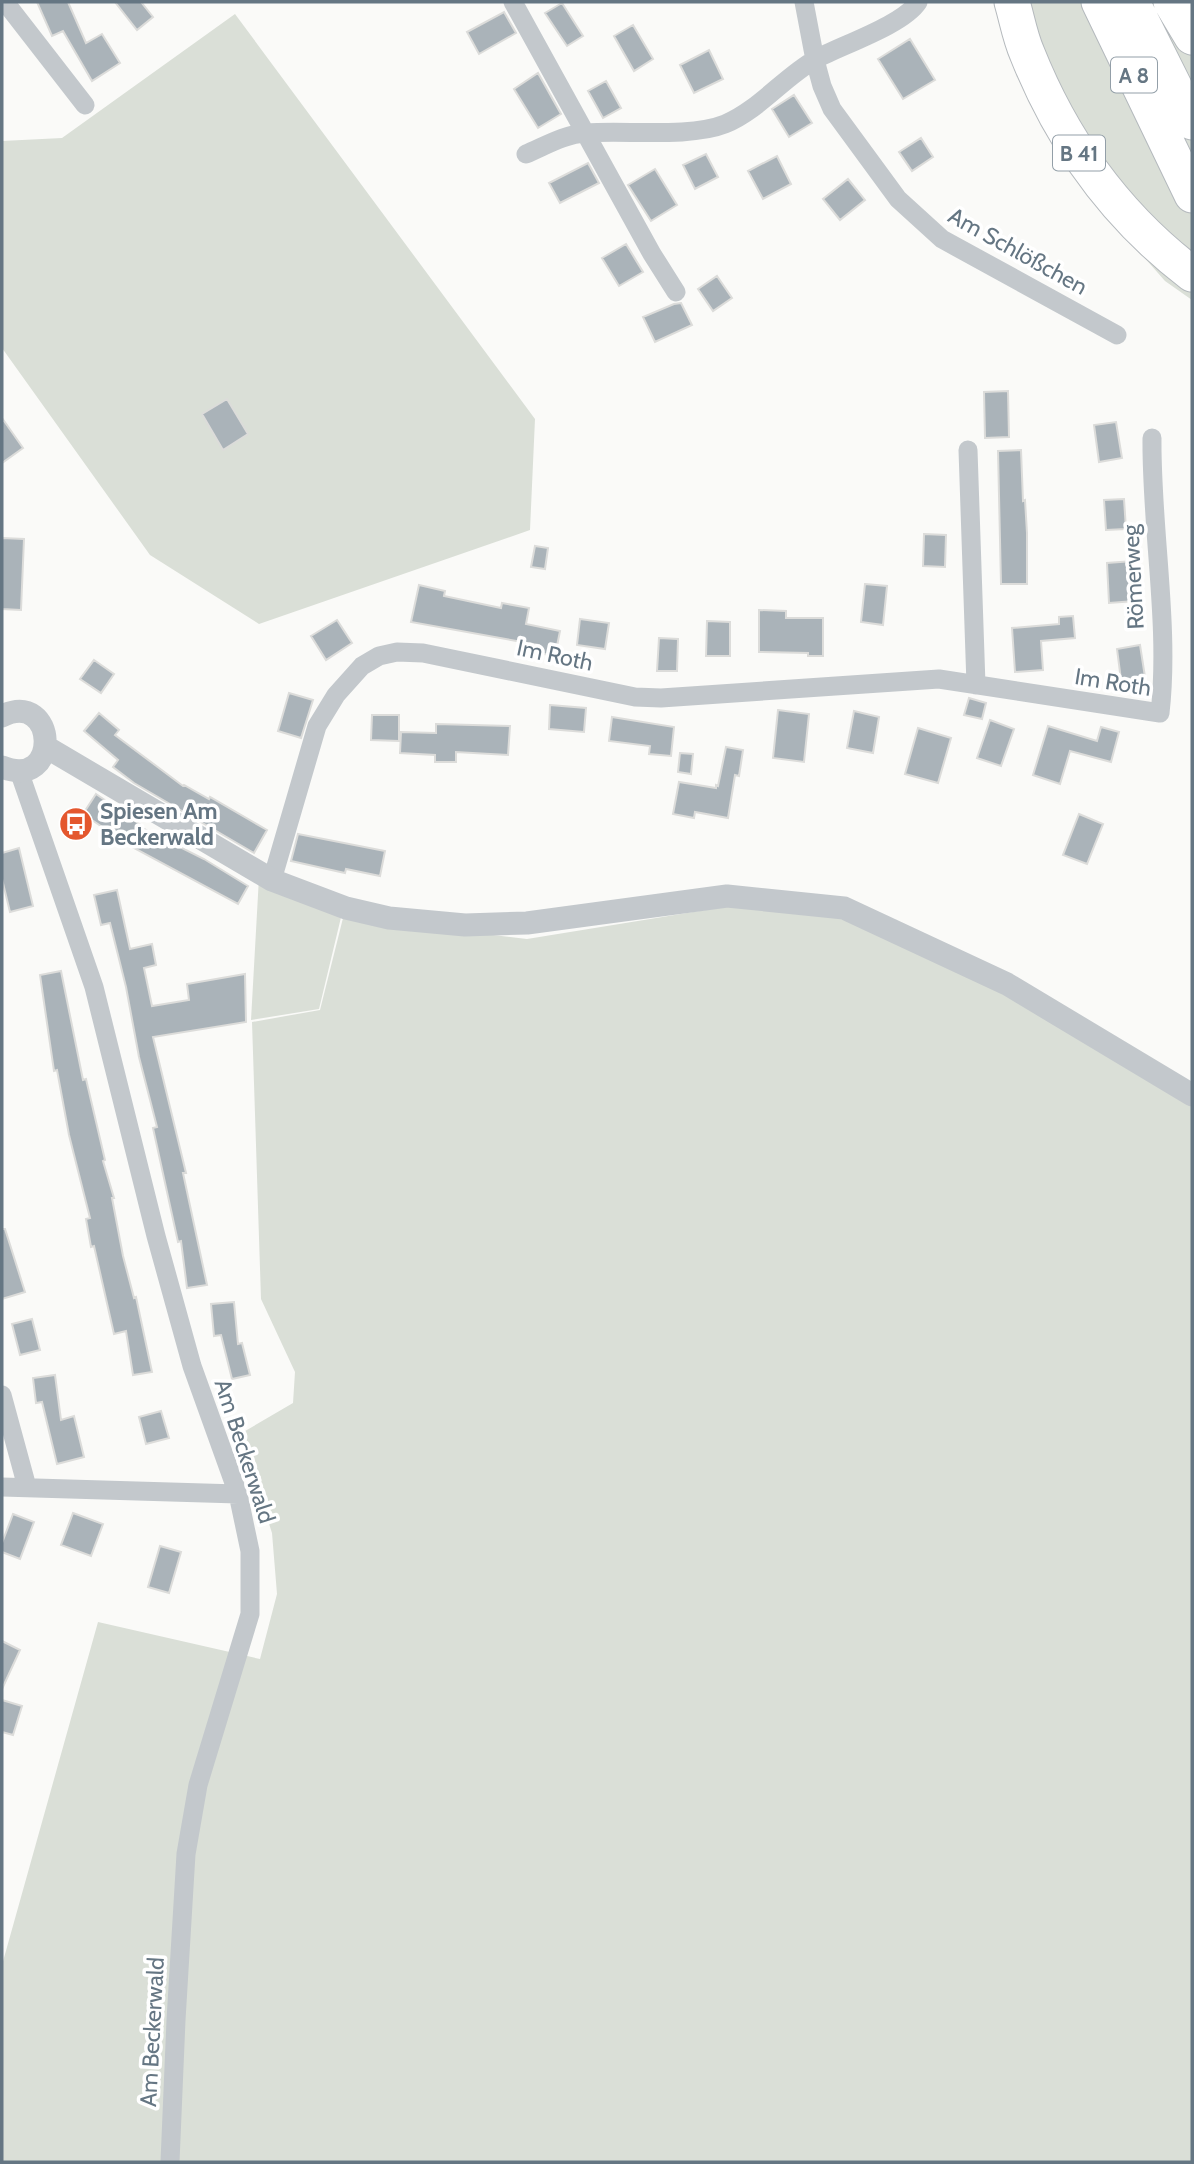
<svg xmlns="http://www.w3.org/2000/svg" width="1194" height="2164" font-family="Cabin,sans-serif">
	<style>
		.green { fill: #dadfd7 }
		.building { fill: #aab3b9; stroke: #dcdcda; stroke-width: 2 }
		.lines { fill: none; stroke-linecap: round; stroke-linejoin: round }
		.motorway-casing { stroke: #b4b9bd; stroke-width: 37 }
		.minor { stroke: #c3c8cc; stroke-width: 19 }
		.tertiary { stroke: #c3c8cc; stroke-width: 23 }
		.motorway { stroke: #fff; stroke-width: 35 }
		.labels { text-anchor: middle; dominant-baseline: central; stroke-width: 7; stroke-linejoin: round; paint-order: stroke }
		.shield { fill: #fff; stroke: #939fa8; stroke-width: 2 }
		.shield-label { font-size: 21px; font-weight: bold; fill: #657683 }
		.street-label { font-size: 23px; fill: #657683; stroke: #fff }
		.poi-label { font-size: 23px; font-weight: bold; fill: #657683; stroke: #fff; text-anchor: start }
	</style>
	<rect width="100%" height="100%" fill="#fafaf8"/>
	<path class="green" d="M999,2h193v298l-27,-19 -66,-75z
		M235,14l300,405 -5,111 -271,94 -109,-69 -148,-207v-207l60,-3z
		M259,877l84,32 -24,100 -68,11z
		M730,906l114,7 148,74 200,118v1057h-1190v-197l96,-343 162,37 17,-65 -5,-61 -32,-99 53,-31 2,-31 -34,-73 -9,-277 68,-12 25,-100 45,13 137,16z"/>
	<path class="building" d="M37,2h31l18,41 16,-9 18,29 -28,18 -29,-50 -11,5z
		M115,2h26l12,15 -16,13z
		M562,3l21,33 -16,10 -22,-33z
		M504,12l12,21 -37,21 -12,-22z
		M633,25l20,34 -19,12 -20,-35z
		M910,39l25,41 -32,19 -25,-40z
		M709,50l14,29 -29,14 -14,-28z
		M538,73l23,41 -23,14 -24,-39z
		M606,81l15,27 -18,10 -15,-27z
		M794,95l18,28 -23,14 -17,-28z
		M921,138l12,19 -21,14 -13,-19z
		M706,154l12,23 -23,12 -12,-24z
		M777,156l14,28 -28,15 -15,-28z
		M588,163l11,20 -39,20 -11,-20z
		M655,169l22,36 -26,16 -23,-36z
		M848,179l17,21 -25,20 -17,-21z
		M626,244l17,28 -24,14 -17,-28z
		M717,276l15,22 -19,13 -15,-22z
		M681,303l11,22 -37,17 -12,-25 31,-13z
		M1008,391l1,46 -24,1 -1,-46z
		M227,399l21,35 -25,16 -21,-36z
		M2,418l21,30 -21,15z
		M1116,422l6,36 -23,4 -5,-37z
		M1021,450l2,51 2,-1 2,33v51h-26l-3,-133z
		M1124,499l2,30 -20,1 -2,-30z
		M924,534l22,1 -1,32 -22,-1z
		M2,538l22,1 -3,71 -19,-1z
		M535,546l13,2 -3,21 -14,-2z
		M1133,561l2,40 -26,2 -2,-40z
		M865,584l22,2 -4,39 -22,-3z
		M419,585l26,6 -1,5 57,12 1,-5 27,5 -3,16 34,7 -5,25 -17,-3 1,-8 -128,-23z
		M759,610l27,1v7h37v38h-15v-3l-49,-1z
		M1073,616l2,22 -34,3 2,29 -28,2 -3,-44 47,-4v-7z
		M580,619l29,4 -4,26 -28,-4z
		M337,620l15,23 -26,17 -15,-24z
		M707,621l23,1v34h-24z
		M659,638l19,1 -1,32h-20z
		M1140,645l5,32 -24,3 -4,-31z
		M94,660l20,14 -13,19 -21,-14z
		M289,693l24,7 -12,38 -23,-7z
		M969,698l17,5 -4,16 -18,-4z
		M550,705l36,3 -2,24 -35,-3z
		M778,710l31,4 -5,48 -31,-4z
		M854,711l25,6 -6,36 -26,-5z
		M99,713l20,17 -4,5 68,51 1,-1 25,14 1,-2 57,33 -13,23 -120,-70 -21,-16 5,-7 -34,-29z
		M372,715h27v26l-28,-1z
		M612,717l62,10 -3,29 -22,-2 1,-8 -41,-5z
		M990,720l24,9 -13,37 -24,-8z
		M436,724l74,2 -2,29 -52,-3v10h-21v-7l-35,-2 1,-21 35,1z
		M1048,726l49,15 4,-14 18,5 -8,30 -41,-11 -10,33 -27,-9z
		M918,728l33,10 -13,45 -33,-9z
		M726,747l17,3 -4,26 -4,-1 -7,43 -33,-6 -1,6 -21,-4 6,-32 37,6v-3l2,1z
		M680,753l13,1 -2,20 -13,-2z
		M96,794l45,31 -1,2 64,32 44,27 -10,18 -106,-57 -49,-33z
		M1079,814l24,10 -16,40 -24,-9z
		M298,834l87,17 -5,25 -34,-7 -1,4 -54,-12z
		M19,848l14,58 -23,6 -8,-33v-26z
		M117,890l13,59 22,-5 4,21 -12,3 8,38 37,-6 -2,-16 58,-10 1,48 -93,15 33,136h-3l24,112 -20,3 -6,-47 -3,1 -25,-114 4,-1 -18,-70 -13,-70 -16,-64 -9,2 -7,-30z
		M61,971l22,109 3,-1 19,81 -2,1 11,37h-2l11,58 11,42 2,-1 16,75 -19,3 -7,-44 -12,3 -20,-88 -3,1 -5,-28 4,-1 -21,-83 -12,-65 -3,1 -14,-96z
		M2,1229h3l20,63 -23,7z
		M234,1302l4,42 4,-1 8,32 -18,4 -11,-44 -7,1 -3,-32z
		M32,1319l8,31 -20,5 -8,-31z
		M55,1375l6,45 13,-4 10,41 -27,7 -15,-62 -6,1 -3,-25z
		M161,1411l8,27 -23,6 -7,-27z
		M73,1513l30,11 -12,32 -30,-11z
		M13,1514l21,8 -14,37 -18,-7v-9z
		M160,1546l21,6 -12,41 -21,-6z
		M2,1641l18,9 -18,39z
		M2,1700l20,6 -9,29 -11,-3z"/>
	<g class="lines">
		<g class="motorway-casing">
			<path id="motorway" d="M1012,2c5,17 8,35 15,51 35,88 90,164 165,221
				M1099,2l93,193
				M1132,2l60,120
				M1171,2l21,35"/>
		</g>
		<path class="minor" d="M5,2l80,103
			M513,2l139,252 24,38
			M804,2l11,58 7,26 10,23 66,90 44,40 175,96
			M526,154c19,-8 39,-20 60,-21 39,-3 104,5 139,-9 34,-14 59,-47 91,-65 26,-14 87,-34 102,-57
			M968,450l8,235
			M19,771l75,216 62,249 36,130 46,128 12,57v63l-52,171 -12,69 -10,166 -6,142
			M272,880l45,-154 19,-31 26,-29 17,-10 18,-4 26,1 212,44 26,1 278,-19 221,34c10,-87 -9,-186 -8,-275
			M2,1395l25,92
			M2,1487l236,7"/>
		<path class="tertiary" d="M2,716c55,-27 60,75 0,51
			M46,747l226,133 74,28 43,10 76,7 62,-2 200,-27 117,12 163,76 185,111"/>
		<use href="#motorway" class="motorway"/>
	</g>
	<defs>
		<g id="bus-disc" transform="scale(1.75)"><circle r="9.5" fill="#e4572e" stroke="#fff"/><path d="M-5-6H5V4H4V6H2V4H-2V6H-4V4H-5ZM-3.5-4V0h7V-4ZM-3.5 1.2v1.5H-2V1.2ZM2 1.2v1.5H3.5V1.2Z" fill="#fff"/></g>
	</defs>
	<g fill-rule="evenodd">
		<use href="#bus-disc" x="76" y="824"/>
	</g>
	<g class="labels">
		<g class="shield">
			<rect x="1111" y="57.5" width="46" height="35" rx="5"/>
			<rect x="1053" y="135.5" width="52" height="35" rx="5"/>
		</g>
		<g class="shield-label">
			<text x="1134" y="75">A 8</text>
			<text x="1079" y="153">B 41</text>
		</g>
		<g class="street-label">
			<text transform="translate(1018 251) rotate(29)">Am Schlößchen</text>
			<text transform="translate(1133 577) rotate(-93)">Römerweg</text>
			<text transform="translate(555 655) rotate(12)">Im Roth</text>
			<text transform="translate(1113 682) rotate(9)">Im Roth</text>
			<text transform="translate(245 1451) rotate(72)">Am Beckerwald</text>
			<text transform="translate(152 2032) rotate(-87)">Am Beckerwald</text>
		</g>
		<g class="poi-label">
			<text x="100" y="811">Spiesen Am<tspan x="100" dy="26">Beckerwald</tspan></text>
		</g>
	</g>
	<rect width="1194" height="2164" fill="none" stroke="#657683" stroke-width="7"/>
</svg>
